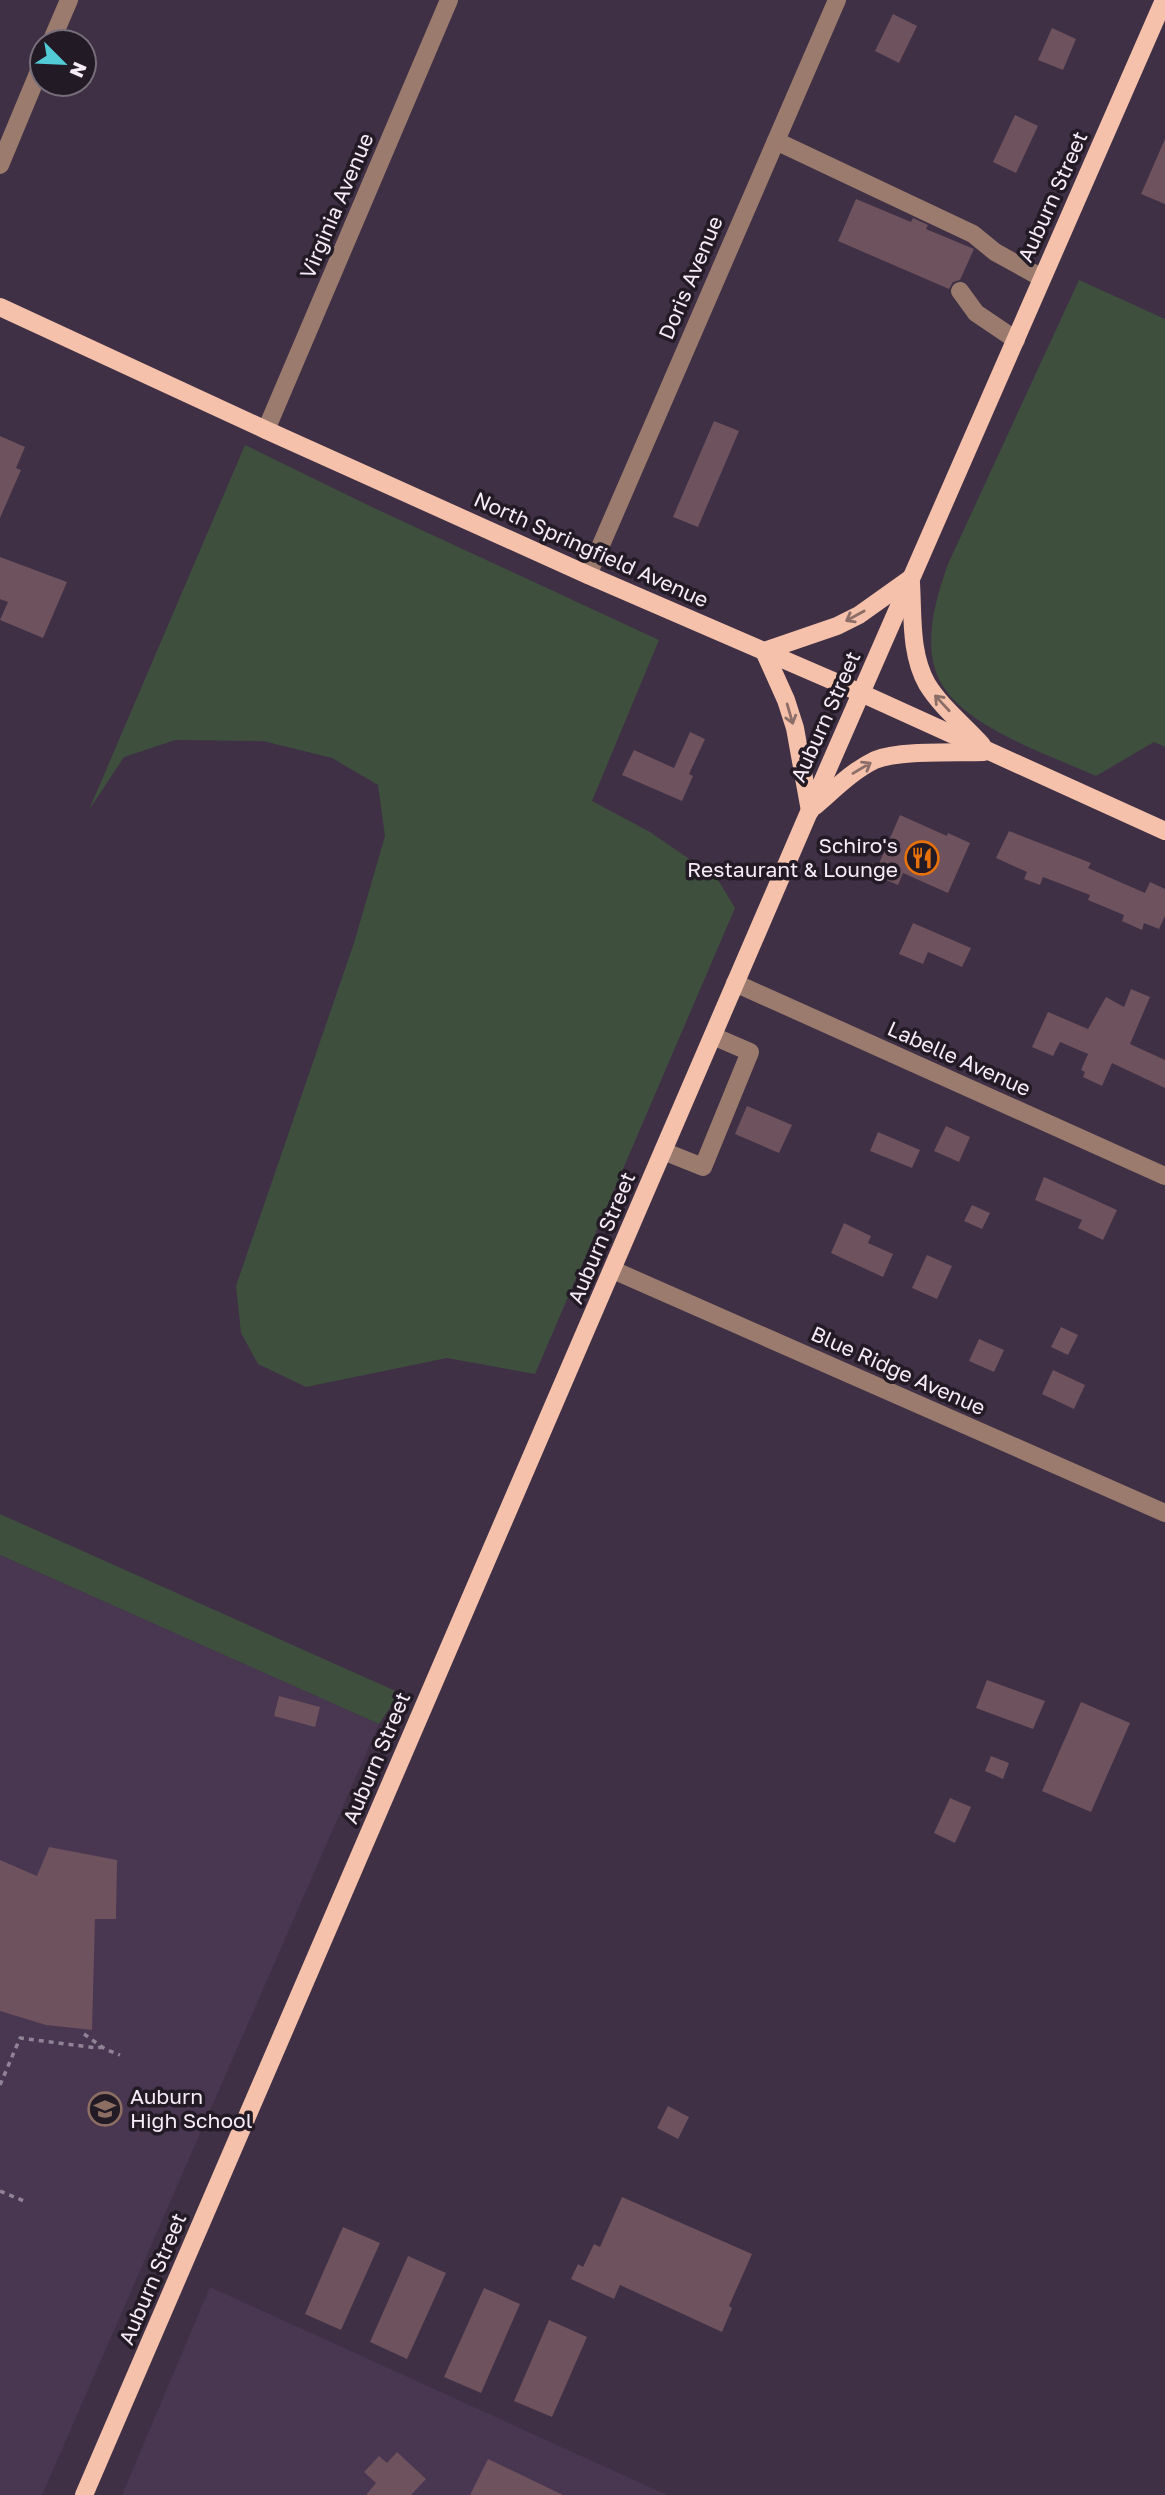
<svg xmlns="http://www.w3.org/2000/svg" width="1165" height="2495" font-family="'Golos Text',sans-serif">
<rect width="100%" height="100%" fill="#3f3045"/>
<g fill="#493651">
<path d="M0 1555 379 1724 42 2495H0Z"/>
<path d="M210 2287 667 2495H122Z"/>
</g>
<g fill="#3e4f3e">
<path d="M1079 280 1165 319V747L1154 742 1096 776C1050 755 962 727 939 679 922 644 936 598 948 564Z"/>
<path d="M245 445 374 508 659 640 592 801 650 832 717 878 735 908 535 1374 447 1358 306 1387 258 1364 241 1333 236 1286 354 943 385 836 378 785 332 758 263 741 175 740 124 757 89 810Z"/>
<path d="M0 1514 400 1693 379 1724 0 1555Z"/>
</g>
<g fill="#6e525d">
<path d="M893 14 917 26 899 63 875 51Z"/>
<path d="M1052 28 1076 39 1063 70 1038 60Z"/>
<path d="M1015 115 1038 126 1016 173 993 162Z"/>
<path d="M1165 139V204L1141 194Z"/>
<path d="M856 199 911 222 913 218 928 225 926 229 974 249 960 280 953 282 949 289 838 241Z"/>
<path d="M714 421 739 431 698 527 673 517Z"/>
<path d="M0 436 25 447 16 468 21 470 0 518Z"/>
<path d="M0 557 67 582 43 638 0 620 8 602 0 599Z"/>
<path d="M690 732 705 739 689 774 693 776 682 801 622 775 634 750 674 768Z"/>
<path d="M900 815 947 836 948 833 970 843 948 893 903 873 898 885 874 875Z"/>
<path d="M1009 831 1091 863 1088 868 1145 893 1150 882 1165 889V916L1159 929 1144 923 1142 930 1122 921 1124 915 1088 900 1090 895 1043 877 1040 885 1024 879 1027 872 996 858Z"/>
<path d="M913 923 971 948 962 967 928 952 923 964 899 954Z"/>
<path d="M1131 989 1150 997 1130 1044 1165 1060V1088L1112 1063 1102 1086 1083 1077 1085 1072 1081 1070 1088 1054 1060 1042 1053 1056 1032 1047 1048 1012 1088 1029 1106 997 1124 1007Z"/>
<path d="M747 1106 792 1125 779 1153 735 1134Z"/>
<path d="M946 1126 970 1137 959 1162 934 1151Z"/>
<path d="M878 1132 920 1150 912 1168 870 1151Z"/>
<path d="M1044 1177 1117 1210 1103 1240 1078 1228 1082 1220 1035 1200Z"/>
<path d="M972 1205 990 1213 982 1229 964 1221Z"/>
<path d="M844 1223 871 1236 868 1243 893 1254 883 1277 831 1253Z"/>
<path d="M927 1255 952 1266 937 1299 912 1288Z"/>
<path d="M1061 1327 1078 1335 1068 1355 1051 1347Z"/>
<path d="M979 1339 1004 1350 994 1372 969 1361Z"/>
<path d="M1053 1370 1085 1385 1074 1409 1042 1394Z"/>
<path d="M987 1680 1045 1701 1033 1729 976 1708Z"/>
<path d="M279 1696 320 1707 315 1727 274 1716Z"/>
<path d="M1081 1702 1130 1723 1091 1812 1042 1791Z"/>
<path d="M991 1756 1009 1763 1003 1779 985 1771Z"/>
<path d="M950 1798 971 1807 955 1843 934 1833Z"/>
<path d="M49 1847 117 1860 116 1919H95L92 2030 46 2025 0 2011V1860L37 1876Z"/>
<path d="M668 2106 689 2117 678 2139 657 2128Z"/>
<path d="M622 2197 752 2254 729 2306 732 2308 722 2332 620 2285 614 2299 571 2279 578 2264 583 2267 594 2244 600 2247Z"/>
<path d="M343 2227 380 2243 341 2330 305 2314Z"/>
<path d="M408 2256 446 2273 407 2359 370 2342Z"/>
<path d="M484 2288 520 2304 481 2393 444 2377Z"/>
<path d="M549 2320 587 2337 552 2417 514 2401Z"/>
<path d="M397 2452 426 2479 411 2495H366L376 2483 364 2472 379 2456 387 2463Z"/>
<path d="M488 2459 563 2495H470Z"/>
</g>
<g fill="none" stroke-linecap="round" stroke-linejoin="round">
<g stroke="#908395" stroke-width="3.5" stroke-dasharray="5 5" stroke-linecap="butt">
<path d="M84 2034 105 2049 120 2055"/>
<path d="M0 2085 20 2038 97 2048 102 2047"/>
<path d="M0 2191 24 2201"/>
</g>
<g stroke="#9b7b6d" stroke-width="18">
<path d="M51 42 69 0"/>
<path d="M776 141 973 234 995 252 1042 278"/>
<path d="M0 165 42 64"/>
<path d="M960 291 976 313 1016 340"/>
<path d="M266 430 449 0"/>
<path d="M588 575 837 0"/>
<path d="M735 983 1165 1176"/>
<path d="M663 1151 703 1167 750 1052 713 1036"/>
<path d="M613 1270 1165 1513"/>
</g>
<g stroke="#f6c1aa" stroke-width="18">
<path d="M0 307 266 430 588 575 861 693 1165 831"/>
<path d="M911 583C913 616 910 654 927 684 941 707 964 725 982 745"/>
<path d="M815 806C834 790 852 771 875 760 900 750 956 753 984 752"/>
<path d="M810 811 795 728 786 700 764 651 837 626 859 615 911 578"/>
<path d="M84 2495 806 819 1164 0"/>
</g>
</g>
<defs><path id="oneway-shaft" d="M-6 0H5M1.5-3L5.5 0L1.5 3" fill="none" stroke-width="1.6" stroke-linecap="round" stroke-linejoin="round" transform="scale(1.75)"/></defs>
<g stroke="#8c6e68">
<use href="#oneway-shaft" transform="translate(855 616) rotate(151)"/>
<use href="#oneway-shaft" transform="translate(942 703) rotate(-133)"/>
<use href="#oneway-shaft" transform="translate(790 714) rotate(74)"/>
<use href="#oneway-shaft" transform="translate(862 768) rotate(-31)"/>
</g>
<defs>
<symbol id="restaurant-ring" viewBox="-11 -11 22 22"><circle r="9.5" fill="#221b25" stroke="#e8710a" stroke-width="1.5"/><path d="M-5-6h1v4h1v-4h1v4h1v-4h1v5L-1.5 .5V6h-2V.5L-5-1ZM5-6V6H3V1.5H1.5Q1.5-4 5-6Z" fill="#e8710a"/></symbol>
<symbol id="school-ring" viewBox="-11 -11 22 22"><circle r="9.5" fill="#221b25" stroke="#8d6e63" stroke-width="1.5"/><path d="M0-5L7-2L0 1L-7-2ZM-4 1L0 2.5L4 1V4Q0 6-4 4Z" fill="#8d6e63"/></symbol>
</defs>
<g fill-rule="evenodd">
<use href="#restaurant-ring" x="903" y="839" width="38" height="38"/>
<use href="#school-ring" x="86" y="2090" width="38" height="38"/>
</g>
<g text-anchor="middle" stroke-width="7" stroke-linejoin="round" paint-order="stroke">
<g font-size="21" fill="#f5ebf9" stroke="#221b25">
<text transform="translate(1053 197) rotate(-66)" y="7">Auburn Street</text>
<text transform="translate(337 206) rotate(-67)" y="7">Virginia Avenue</text>
<text transform="translate(691 278) rotate(-67)" y="7">Doris Avenue</text>
<text transform="translate(591 550) rotate(24)" y="7">North Springfield Avenue</text>
<text transform="translate(826 717) rotate(-66)" y="7">Auburn Street</text>
<text transform="translate(959 1059) rotate(24)" y="7">Labelle Avenue</text>
<text transform="translate(602 1238) rotate(-67)" y="7">Auburn Street</text>
<text transform="translate(898 1371) rotate(24)" y="7">Blue Ridge Avenue</text>
<text transform="translate(377 1758) rotate(-67)" y="7">Auburn Street</text>
<text transform="translate(153 2279) rotate(-67)" y="7">Auburn Street</text>
</g>
<g font-size="21" fill="#f5ebf9" stroke="#221b25" text-anchor="end">
<text x="898" y="853">Schiro's<tspan x="898" dy="24">Restaurant &amp; Lounge</tspan></text>
<text x="130" y="2104" text-anchor="start">Auburn<tspan x="130" dy="24">High School</tspan></text>
</g>
</g>
<g transform="translate(63 63) rotate(114)"><circle r="33" fill="#221b25" stroke="#766e7a" stroke-width="2"/>
<path d="M0-5L12 26L0 18L-12 26Z" fill="#52cbd7"/>
<text y="-10" font-size="19" font-weight="bold" text-anchor="middle" fill="#f5ebf9">N</text>
</g>
</svg>
